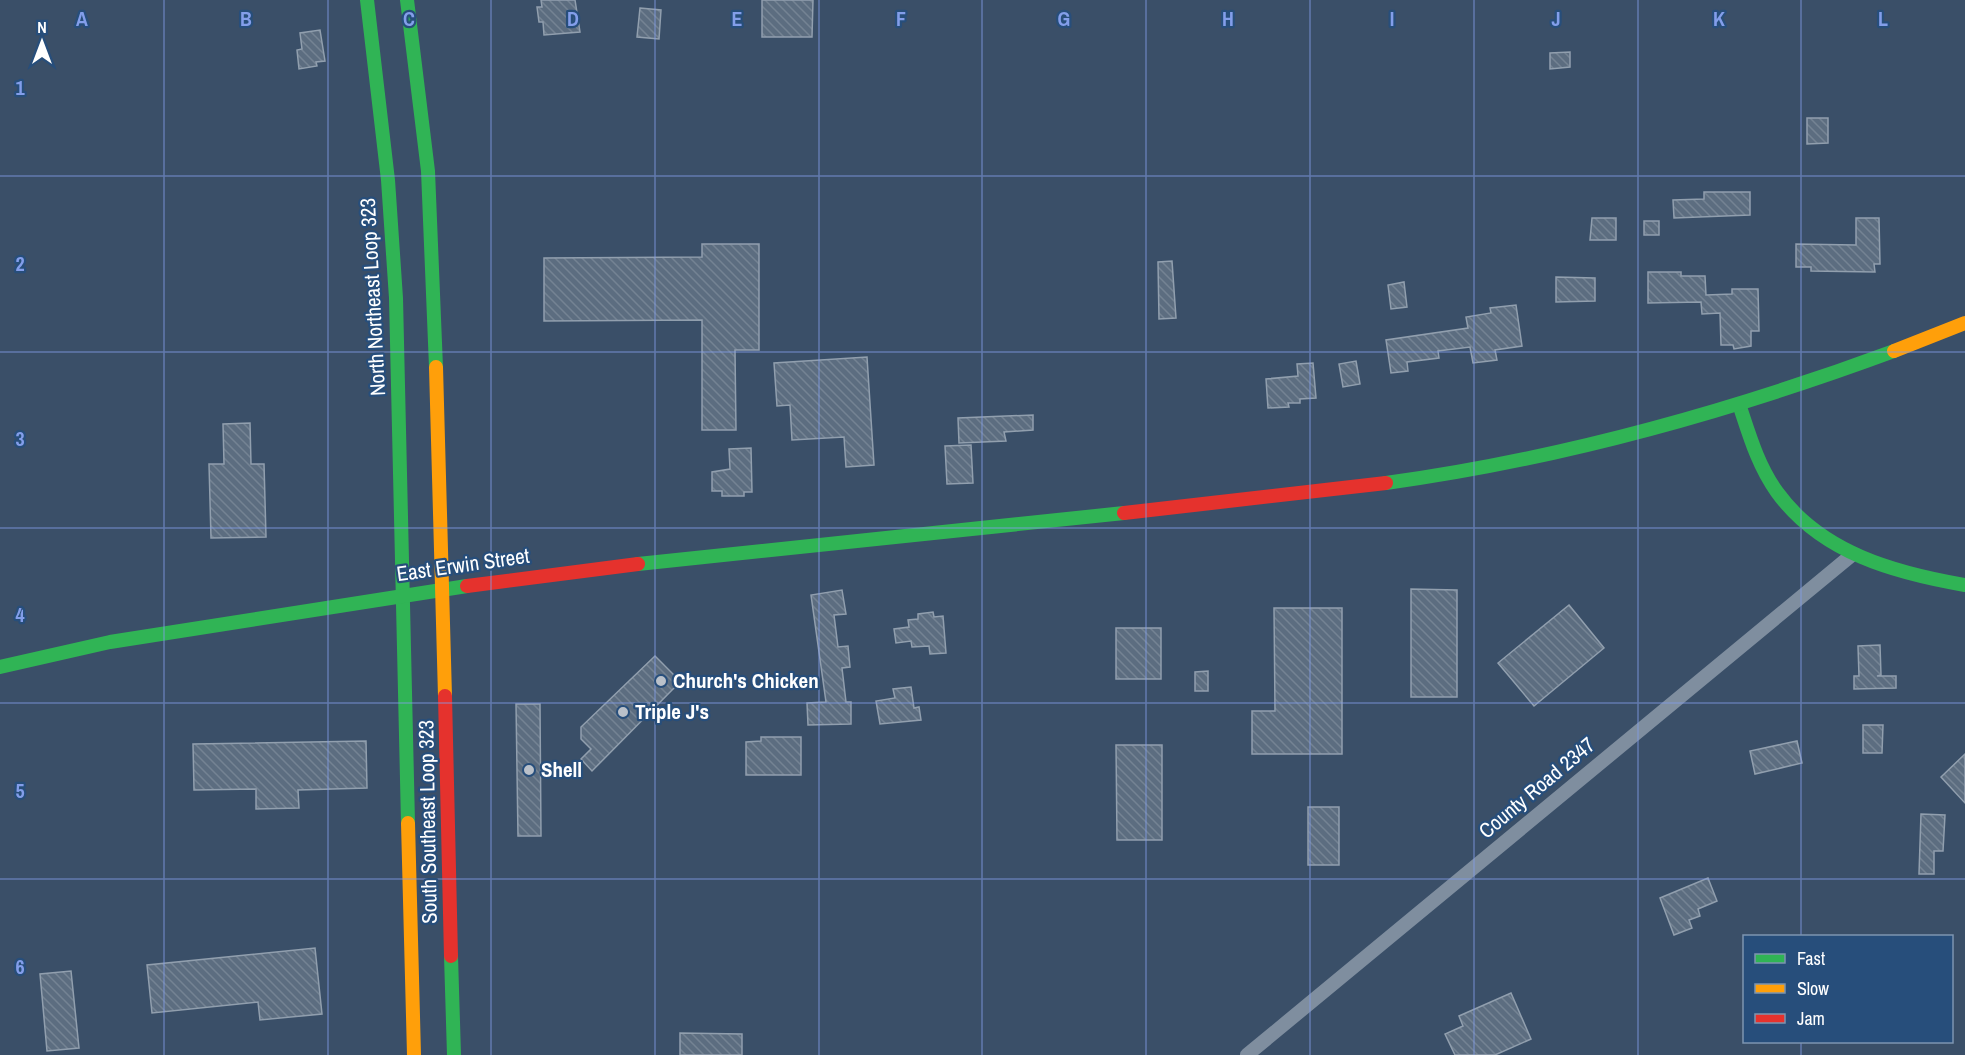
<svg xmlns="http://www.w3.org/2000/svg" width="1965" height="1055" font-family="'Archivo Narrow',sans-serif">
<defs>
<pattern id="building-back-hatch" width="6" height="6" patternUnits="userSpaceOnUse" patternTransform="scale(1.5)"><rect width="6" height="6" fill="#5c6d80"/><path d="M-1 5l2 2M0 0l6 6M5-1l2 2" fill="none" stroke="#748393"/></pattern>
</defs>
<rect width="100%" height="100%" fill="#3a4f68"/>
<g fill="url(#building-back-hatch)" stroke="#919fae" stroke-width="1.5">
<path d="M541 0H575L580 32 544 35 543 22H539L537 7H542Z"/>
<path d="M762 0H813L812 37H762Z"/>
<path d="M640 8 661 10 659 39 637 37Z"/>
<path d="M320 30 325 61 316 62 317 66 299 69 297 50 302 49 300 33Z"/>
<path d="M1570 52V67L1550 69V53Z"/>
<path d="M1807 118H1828V143L1807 144Z"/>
<path d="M1704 192H1750V215L1674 218 1673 200 1704 199Z"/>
<path d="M1592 218H1616V240H1590Z"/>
<path d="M1856 218H1879L1880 264H1874L1875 272 1811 271V267H1796V244L1856 245Z"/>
<rect x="1644" y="221" width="15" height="14"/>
<path d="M702 244H759V350H735L736 430H702V320L544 321V258L702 257Z"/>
<path d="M1172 261 1176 318 1159 319 1158 262Z"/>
<path d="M1648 272H1681V276H1705L1706 295 1732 294V289H1758L1759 331H1751V346L1734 349 1733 345H1721L1720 313 1702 314 1701 302 1648 303Z"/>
<path d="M1556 277 1595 278V301L1556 302Z"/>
<path d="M1404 282 1407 307 1391 309 1388 285Z"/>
<path d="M1516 305 1522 346 1495 350 1497 360 1473 363 1470 347 1438 351 1439 358 1407 362 1408 371 1391 373 1386 340 1468 328 1466 317 1491 313 1490 308Z"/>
<path d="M867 357 874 465 846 467 844 437 792 440 790 405 777 406 774 363Z"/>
<path d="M1356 361 1360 384 1343 387 1339 364Z"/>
<path d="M1313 363 1316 398 1300 399V403H1288L1289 407 1268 408 1266 379 1298 376 1297 364Z"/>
<path d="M1033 415V430L1004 432 1006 441 959 443 958 418Z"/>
<path d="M250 423 251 464H264L266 537 211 538 209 464H224L223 424Z"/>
<path d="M971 445 973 483 947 484 945 446Z"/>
<path d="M751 448 752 492H744V496H722V491H712V472L730 469 729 449Z"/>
<path d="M1411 589 1457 590V697H1411Z"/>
<path d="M842 590 846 614 834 615 838 647 848 646 850 667 842 668 846 702H851V724L808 725 807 703 826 702 811 595Z"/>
<path d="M1569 605 1604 648 1534 706 1498 663Z"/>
<path d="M1274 608H1342V754H1252V711H1275Z"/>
<path d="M933 612 934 617 943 616 946 653 930 654 929 646 912 647 911 641 896 643 894 629 909 627 908 620 918 619V614Z"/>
<rect x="1116" y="628" width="45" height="51"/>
<path d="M1880 645 1881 675 1877 676H1896V688L1854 689V676H1859L1858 646Z"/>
<path d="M655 656 675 676 676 686 592 771 581 759 591 749 581 739V727Z"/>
<path d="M1208 671V691H1195V672Z"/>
<path d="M911 687 914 708 919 707 921 720 880 724 876 701 895 698 893 689Z"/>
<path d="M516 704H540L541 836H518Z"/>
<path d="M1863 725H1883L1882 753H1863Z"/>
<path d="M761 737H801V775H746V742L761 741Z"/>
<path d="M366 741 367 788 298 790 299 808 256 809V789L194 790 193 744Z"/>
<path d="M1797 741 1802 763 1755 774 1750 751Z"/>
<path d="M1116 745H1162V840H1117Z"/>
<path d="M1965 754V803L1941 777Z"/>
<rect x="1308" y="807" width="31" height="58"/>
<path d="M1921 814 1945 815 1943 851H1934V874H1919Z"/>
<path d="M1708 878 1717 901 1698 909 1700 916 1689 920 1692 928 1674 935 1660 898Z"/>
<path d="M315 948 322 1014 260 1020 258 1002 152 1013 147 965Z"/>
<path d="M71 971 79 1048 47 1051 40 974Z"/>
<path d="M1511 993 1531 1039 1495 1055H1455L1445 1034 1463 1026 1459 1016Z"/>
<path d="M680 1033 742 1034V1055H680Z"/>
</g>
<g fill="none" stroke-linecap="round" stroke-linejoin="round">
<path stroke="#7f8e9f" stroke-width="14" d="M1247 1055 1853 554"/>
<g stroke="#30b455" stroke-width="14">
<path d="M367 0 388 180 396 298 408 823"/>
<path d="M407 0 428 171 436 367"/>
<path d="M1739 404C1749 434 1758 466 1777 492 1821 553 1895 573 1965 585"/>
<path d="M1386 483C1561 459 1729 412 1894 351"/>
<path d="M638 564 1124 513"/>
<path d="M0 667 110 642 467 586"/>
<path d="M451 956 454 1055"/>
</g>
<g stroke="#ff9f0a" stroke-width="14">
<path d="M1894 351 1965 323"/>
<path d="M436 367 445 696"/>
<path d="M408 823 414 1055"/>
</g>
<g stroke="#e5322d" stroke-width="14">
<path d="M1124 513 1386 483"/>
<path d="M467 586 638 564"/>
<path d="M445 696 451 956"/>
</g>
</g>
<path fill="none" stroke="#839eea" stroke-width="1.5" stroke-opacity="0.55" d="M164 0V1055M328 0V1055M491 0V1055M655 0V1055M819 0V1055M982 0V1055M1146 0V1055M1310 0V1055M1474 0V1055M1638 0V1055M1801 0V936M0 176H1965M0 352H1965M0 528H1965M0 703H1965M0 879H1965M1801 1042V1055"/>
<g fill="#bac1ca" stroke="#274e7b" stroke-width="2">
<circle cx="661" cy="681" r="6"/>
<circle cx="623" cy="712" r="6"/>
<circle cx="529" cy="770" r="6"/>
</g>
<g text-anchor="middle" stroke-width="4.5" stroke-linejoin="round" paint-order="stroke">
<g font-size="21" fill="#fff" stroke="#274e7b">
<text transform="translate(373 297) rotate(-93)" y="7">North Northeast Loop 323</text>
<text transform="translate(463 565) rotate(-8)" y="7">East Erwin Street</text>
<text transform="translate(1537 788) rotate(-40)" y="7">County Road 2347</text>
<text transform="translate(428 822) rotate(-91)" y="7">South Southeast Loop 323</text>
</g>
<g font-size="21" font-weight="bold" fill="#fff" stroke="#274e7b" text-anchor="start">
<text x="673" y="688">Church's Chicken</text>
<text x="635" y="719">Triple J's</text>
<text x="541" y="777">Shell</text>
</g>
</g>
<g font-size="20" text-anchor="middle" font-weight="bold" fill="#839eea" stroke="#274e7b" stroke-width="4.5" stroke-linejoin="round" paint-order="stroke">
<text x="82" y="26">A</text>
<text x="246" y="26">B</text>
<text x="409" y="26">C</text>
<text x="573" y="26">D</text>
<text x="737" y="26">E</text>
<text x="901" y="26">F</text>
<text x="1064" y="26">G</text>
<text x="1228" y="26">H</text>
<text x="1392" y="26">I</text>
<text x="1556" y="26">J</text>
<text x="1719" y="26">K</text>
<text x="1883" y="26">L</text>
<text x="20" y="95">1</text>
<text x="20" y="271">2</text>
<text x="20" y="446">3</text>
<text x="20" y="622">4</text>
<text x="20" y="798">5</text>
<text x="20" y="974">6</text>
</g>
<rect x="1743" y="935" width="210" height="108" fill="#274e7b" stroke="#7d95b0" stroke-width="1.5"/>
<rect x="1755" y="954" width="30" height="9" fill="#30b455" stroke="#7d95b0" stroke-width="1.5"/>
<text x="1797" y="965" font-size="18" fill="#ffffff">Fast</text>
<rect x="1755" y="984" width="30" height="9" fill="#ff9f0a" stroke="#7d95b0" stroke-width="1.5"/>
<text x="1797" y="995" font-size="18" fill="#ffffff">Slow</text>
<rect x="1755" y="1014" width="30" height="9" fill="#e5322d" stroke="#7d95b0" stroke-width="1.5"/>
<text x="1797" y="1025" font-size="18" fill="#ffffff">Jam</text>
<g transform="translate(42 42)" stroke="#274e7b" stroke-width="4.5" paint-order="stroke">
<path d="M0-4.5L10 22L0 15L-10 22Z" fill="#ffffff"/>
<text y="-9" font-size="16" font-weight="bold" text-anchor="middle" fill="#ffffff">N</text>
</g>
</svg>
